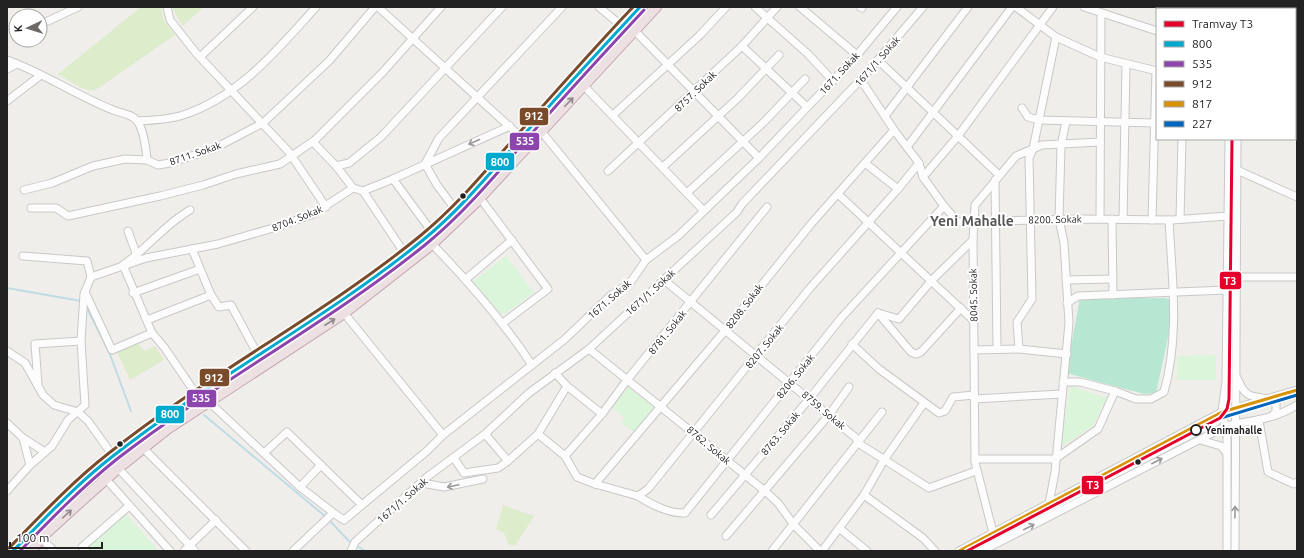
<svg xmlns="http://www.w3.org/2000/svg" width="1304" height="558" font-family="Ubuntu,sans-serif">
<rect width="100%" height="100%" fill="#f0eeeb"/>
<g fill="#ddeccb">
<path d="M141 7H161L163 20 175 35 94 91 81 88 58 74Z"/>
<path d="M172 7H204L182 26Z"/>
<path d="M138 343 144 351 155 346 164 360 130 380 117 352Z"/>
<path d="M503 505 534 516 515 546 508 544 504 533 496 529Z"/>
</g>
<g fill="#daf5da">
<path d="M506 256 534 293 502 315 473 281Z"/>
<path d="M1216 355V380H1177V356Z"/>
<path d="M1070 386 1107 398 1093 426 1061 447Z"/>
<path d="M628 387 655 407 634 432 622 423 625 418 612 407Z"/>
<path d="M125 513 156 548 154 551H88L85 548Z"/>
</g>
<path fill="#b7e6d2" d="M1080 298H1165L1169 299 1171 324 1156 393 1144 394 1066 373Z"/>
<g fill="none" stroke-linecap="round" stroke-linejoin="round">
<g stroke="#bfdbe3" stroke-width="2">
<path d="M7 288 81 301"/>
<path d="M86 306 109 352 131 411"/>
<path d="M204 415 326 517"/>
<path d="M329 520 349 541 365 551"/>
</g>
<defs>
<g id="minor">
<path d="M167 7 170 20 196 53 289 152 326 207"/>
<path d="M378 7 522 138"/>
<path d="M599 7 622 26"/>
<path d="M755 7 808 54 833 81"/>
<path d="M800 7 857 55"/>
<path d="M860 7 862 8"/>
<path d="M1016 7 1056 37 1100 57 1157 71"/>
<path d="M1084 7 1157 31"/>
<path d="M1201 7 1205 9"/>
<path d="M1231 7V9"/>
<path d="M1240 9V7"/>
<path d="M48 21 78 7"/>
<path d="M634 30 759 158"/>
<path d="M742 46 807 107"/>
<path d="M200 57 253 7"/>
<path d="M7 60C44 73 77 96 113 110 120 113 133 114 138 122 144 132 146 148 147 160L158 165 170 163 215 148 263 123 329 61 375 7"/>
<path d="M878 60 999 175"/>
<path d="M7 69 17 64"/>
<path d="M861 80 894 130 919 163 923 177 944 206 958 222 1080 219 1172 220 1228 216"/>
<path d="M584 86 704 211"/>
<path d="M7 101 41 75"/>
<path d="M1295 107 1297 108"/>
<path d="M1022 108 1028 117 1039 120 1155 123"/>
<path d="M613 115 700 35 726 7"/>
<path d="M885 116 968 7"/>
<path d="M137 121C152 120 169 120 183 115 239 97 278 49 316 7"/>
<path d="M541 131 646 260"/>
<path d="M313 142 336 166 353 188"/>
<path d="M907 147 1012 7"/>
<path d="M865 163 898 189"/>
<path d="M336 166 349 163 381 137 502 7"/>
<path d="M663 167 738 98 779 55"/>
<path d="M1237 170 1297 197"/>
<path d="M608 171 742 46 777 7"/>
<path d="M923 177 958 136 1053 7"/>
<path d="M393 179 432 232"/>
<path d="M995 180 997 349"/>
<path d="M24 190 52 183 93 166 125 159 147 160"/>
<path d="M363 191 405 254"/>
<path d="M688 192 764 122 805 79"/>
<path d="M838 194 974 321"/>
<path d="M480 198 548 289 503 323"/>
<path d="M31 208H56L68 216 160 196 203 185 236 174 280 164 315 140 382 73 441 7"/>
<path d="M455 209 437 185 425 164 439 138 562 7"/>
<path d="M190 210C164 225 147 249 123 265L152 333 164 347 198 397"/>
<path d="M1100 219 1101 13"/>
<path d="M1112 219 1113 295"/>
<path d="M1123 219 1126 65"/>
<path d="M1180 219 1182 139"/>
<path d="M1152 220 1156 71"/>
<path d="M128 231 137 256"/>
<path d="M432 244C469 282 503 321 532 365"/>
<path d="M192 249 211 295 219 307 231 305 259 357"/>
<path d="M23 256 87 261 91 277"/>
<path d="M1236 277H1297"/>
<path d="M466 279 512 240"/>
<path d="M664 280 856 438 858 443 929 488 976 471"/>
<path d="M1066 280 1112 279"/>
<path d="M85 292 112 350 152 333"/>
<path d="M133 293 200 269"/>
<path d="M1067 303 1078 296 1227 290"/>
<path d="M344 313 443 435"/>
<path d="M878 313 899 319 932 280 973 240"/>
<path d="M878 313 911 352 916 354 921 352 961 308"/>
<path d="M147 320 211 295"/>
<path d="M852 344 879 369 939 413 945 411 953 397 974 395"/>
<path d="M589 349 765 491 778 503 794 525 820 551"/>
<path d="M1019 349 1017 322 1032 299 1029 158 1033 149 1056 37"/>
<path d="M974 350 1019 349 1067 354"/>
<path d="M7 351 25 363 43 395 54 405 78 412 88 421 113 456"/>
<path d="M555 373 567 386 602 414"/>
<path d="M1237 378C1249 406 1256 391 1276 403V412L1272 416"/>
<path d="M1063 382H1080L1115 391 1136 399H1151L1164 392C1180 335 1172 278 1169 220"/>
<path d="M38 384 35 344 81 341"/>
<path d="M974 399 1062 394"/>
<path d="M208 401 300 487 335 514"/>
<path d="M1259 421 1268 472 1294 484 1297 482"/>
<path d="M7 423 23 438 30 465 7 491"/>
<path d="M485 434 508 461 538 434 567 386"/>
<path d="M538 434 565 456 577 477 595 484 638 496 648 489 810 288 898 189 919 163"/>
<path d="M23 438 45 452"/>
<path d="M1200 440 1221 446 1226 452"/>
<path d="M143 448 246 551"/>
<path d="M264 453 287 432 361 504"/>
<path d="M565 456 602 414 627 380 767 207"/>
<path d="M454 458 464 473 498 468 508 461"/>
<path d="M975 459H1055L1098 429 1115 391"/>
<path d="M30 465 52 446 68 420 85 405 81 341 84 294 91 277 146 258 218 244 280 226 313 214 353 188 363 191 393 179 510 126"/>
<path d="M118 468 195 551"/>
<path d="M106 479 170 551"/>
<path d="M422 483 444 487 483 479"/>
<path d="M595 484 723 333 811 224 894 130"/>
<path d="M300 487 321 465"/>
<path d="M864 495 923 538 935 551"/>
<path d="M638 496C650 504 670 514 685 513L842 317 944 206"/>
<path d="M1049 504 1055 472 1069 323 1064 243 1059 219 1061 146 1066 121"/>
<path d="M711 515 810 398 878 313"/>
<path d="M839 528 867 551"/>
<path d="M993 533 975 462 973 240 975 205 1016 156 1042 145 1100 142"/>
<path d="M726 536 829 415 849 387"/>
<path d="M41 538 54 551"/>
<path d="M86 551 82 547 129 506"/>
<path d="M184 551 216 520"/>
<path d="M293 551 332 514H335L344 520 427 451 443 435 565 339 610 296 630 283 646 260 678 236 759 158 857 55 897 7"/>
<path d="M351 551 355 542 427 477 485 434 529 393 589 349 737 212 742 204 864 76 923 7"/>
<path d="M772 551 882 412"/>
<path d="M822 551 864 495 884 460 924 403"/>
<path d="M959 551 1222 412 1297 390"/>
<path d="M982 551 1226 426C1253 420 1273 420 1297 405"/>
<path d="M1227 551V436L1222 412 1226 381 1229 139"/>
<path d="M1235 551 1237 139"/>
</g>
<g id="highway">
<path d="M13 551C45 518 77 485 113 456 212 378 326 321 423 240 460 210 491 173 522 137 561 93 600 49 640 7"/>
<path d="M30 551 47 532 70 511 118 468 167 429 344 313 432 244 475 203 656 7"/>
</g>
</defs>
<use href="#minor" stroke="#c9c8c7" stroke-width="9"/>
<use href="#highway" stroke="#c5a2ac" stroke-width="12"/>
<use href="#minor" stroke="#fdfcfc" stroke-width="7"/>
<use href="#highway" stroke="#ece0e2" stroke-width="10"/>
<defs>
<path id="bus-1" d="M13 551C45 518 77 484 113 456 212 378 325 320 423 240 460 210 490 173 522 137 560 93 600 50 640 7"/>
<path id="bus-2" d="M20 551C51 519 82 487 117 459 216 382 327 324 425 245 463 214 494 177 526 140 564 96 604 53 644 10"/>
<path id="bus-3" d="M9 548C41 515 73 481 109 453 208 374 322 316 420 236 457 206 487 169 518 134 556 91 594 48 633 7"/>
<path id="bus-4" d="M959 551 1222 412 1297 390"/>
<path id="bus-5" d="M970 551 1224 417 1297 395"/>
</defs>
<use href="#bus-1" stroke="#fff" stroke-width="6"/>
<use href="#bus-2" stroke="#fff" stroke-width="6"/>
<use href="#bus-3" stroke="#fff" stroke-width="6"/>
<use href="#bus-4" stroke="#fff" stroke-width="6"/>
<use href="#bus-5" stroke="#fff" stroke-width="6"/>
<use href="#bus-1" stroke="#00a9ce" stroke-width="3"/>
<use href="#bus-2" stroke="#8e44ad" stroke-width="3"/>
<use href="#bus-3" stroke="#7a4b2a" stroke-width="3"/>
<use href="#bus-4" stroke="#d79205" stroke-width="3"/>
<use href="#bus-5" stroke="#0065bd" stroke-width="3"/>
<defs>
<path id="tram-1" d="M967 551 1220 418 1227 409 1229 399 1232 139"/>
</defs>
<use href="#tram-1" stroke="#fff" stroke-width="6"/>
<use href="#tram-1" stroke="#e4002b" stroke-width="3"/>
</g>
<defs><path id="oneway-shaft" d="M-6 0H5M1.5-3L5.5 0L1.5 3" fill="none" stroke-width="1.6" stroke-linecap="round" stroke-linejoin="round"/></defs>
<g stroke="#918a8c">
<use href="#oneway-shaft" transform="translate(569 102) rotate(-46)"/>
<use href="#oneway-shaft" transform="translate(330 322) rotate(-33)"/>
<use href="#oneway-shaft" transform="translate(67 514) rotate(-42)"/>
</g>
<g stroke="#9a9a9a">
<use href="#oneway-shaft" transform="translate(474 142) rotate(156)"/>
<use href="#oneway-shaft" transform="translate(1157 461) rotate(-27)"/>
<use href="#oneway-shaft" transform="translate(453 486) rotate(168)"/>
<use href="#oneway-shaft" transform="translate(1235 512) rotate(-89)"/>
<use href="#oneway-shaft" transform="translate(1029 527) rotate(-27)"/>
</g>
<g fill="#222" stroke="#fff" stroke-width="1.5">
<circle cx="463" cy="196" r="3.5"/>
<circle cx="120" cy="444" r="3.5"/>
<circle cx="1138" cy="462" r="3.5"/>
</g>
<circle fill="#fff" stroke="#222" stroke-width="2" cx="1196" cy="430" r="5"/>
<g text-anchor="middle" stroke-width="4" stroke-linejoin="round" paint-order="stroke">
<g font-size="10" fill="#222" stroke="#fff">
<text transform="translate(877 61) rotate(-49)" y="4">1671/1. Sokak</text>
<text transform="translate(839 73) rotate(-47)" y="4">1671. Sokak</text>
<text transform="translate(695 91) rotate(-44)" y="4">8757. Sokak</text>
<text transform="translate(195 153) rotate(-19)" y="4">8711. Sokak</text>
<text transform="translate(297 218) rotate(-22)" y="4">8704. Sokak</text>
<text transform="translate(1055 219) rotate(-1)" y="4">8200. Sokak</text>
<text transform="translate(650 292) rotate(-42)" y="4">1671/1. Sokak</text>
<text transform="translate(973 295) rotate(-91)" y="4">8045. Sokak</text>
<text transform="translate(609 299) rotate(-41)" y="4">1671. Sokak</text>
<text transform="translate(744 306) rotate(-52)" y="4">8208. Sokak</text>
<text transform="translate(667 332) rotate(-51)" y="4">8781. Sokak</text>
<text transform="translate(764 346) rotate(-51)" y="4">8207. Sokak</text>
<text transform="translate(795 376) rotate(-51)" y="4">8206. Sokak</text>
<text transform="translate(824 410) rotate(40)" y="4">8759. Sokak</text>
<text transform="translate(780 433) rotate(-50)" y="4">8763. Sokak</text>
<text transform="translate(709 445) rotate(40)" y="4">8762. Sokak</text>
<text transform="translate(402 500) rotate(-41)" y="4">1671/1. Sokak</text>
</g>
<g font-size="10" font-weight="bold" fill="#222" stroke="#fff" text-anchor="start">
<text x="1205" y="434">Yenimahalle</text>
</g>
<g font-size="14" font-weight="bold" fill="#555" stroke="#fff">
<text x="972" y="226">Yeni Mahalle</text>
</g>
</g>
<g stroke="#fff" stroke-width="1.5">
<rect x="519" y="107" width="30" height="19" rx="4" fill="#7a4b2a"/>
<rect x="509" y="132" width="31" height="19" rx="4" fill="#8e44ad"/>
<rect x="485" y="152" width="30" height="19" rx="4" fill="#00a9ce"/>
<rect x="1219" y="271" width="23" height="19" rx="4" fill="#e4002b"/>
<rect x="199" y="368" width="31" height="19" rx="4" fill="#7a4b2a"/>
<rect x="186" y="389" width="31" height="19" rx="4" fill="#8e44ad"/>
<rect x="155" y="405" width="30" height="19" rx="4" fill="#00a9ce"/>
<rect x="1081" y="475" width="23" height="20" rx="4" fill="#e4002b"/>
</g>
<g font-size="11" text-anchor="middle" font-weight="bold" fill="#fff">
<text x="534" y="120">912</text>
<text x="525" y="145">535</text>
<text x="500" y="166">800</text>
<text x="1230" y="285">T3</text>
<text x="214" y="382">912</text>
<text x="201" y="402">535</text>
<text x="170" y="418">800</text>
<text x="1093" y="489">T3</text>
</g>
<rect width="1304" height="558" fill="none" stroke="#222222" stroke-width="16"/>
<rect x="1156" y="8" width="140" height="132" fill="#ffffff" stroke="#a7a7a7"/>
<rect x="1164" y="21" width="20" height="6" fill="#e4002b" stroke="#a7a7a7"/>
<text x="1192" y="28" font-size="12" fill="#222222">Tramvay T3</text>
<rect x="1164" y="41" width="20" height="6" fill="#00a9ce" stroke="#a7a7a7"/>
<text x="1192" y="48" font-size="12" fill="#222222">800</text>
<rect x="1164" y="61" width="20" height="6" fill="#8e44ad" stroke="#a7a7a7"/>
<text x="1192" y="68" font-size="12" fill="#222222">535</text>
<rect x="1164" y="81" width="20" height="6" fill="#7a4b2a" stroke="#a7a7a7"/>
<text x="1192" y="88" font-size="12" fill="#222222">912</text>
<rect x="1164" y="101" width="20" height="6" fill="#d79205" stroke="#a7a7a7"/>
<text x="1192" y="108" font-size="12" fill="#222222">817</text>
<rect x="1164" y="121" width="20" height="6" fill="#0065bd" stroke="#a7a7a7"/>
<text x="1192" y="128" font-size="12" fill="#222222">227</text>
<g transform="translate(28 28) rotate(266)"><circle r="19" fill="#ffffff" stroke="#a7a7a7"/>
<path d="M0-3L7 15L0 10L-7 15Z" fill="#6a6968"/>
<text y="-6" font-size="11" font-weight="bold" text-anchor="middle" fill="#222222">K</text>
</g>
<path d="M10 542v6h92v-6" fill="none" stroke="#222222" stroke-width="2"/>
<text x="16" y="542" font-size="12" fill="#222222" stroke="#ffffff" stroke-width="3" paint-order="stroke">100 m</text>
</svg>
